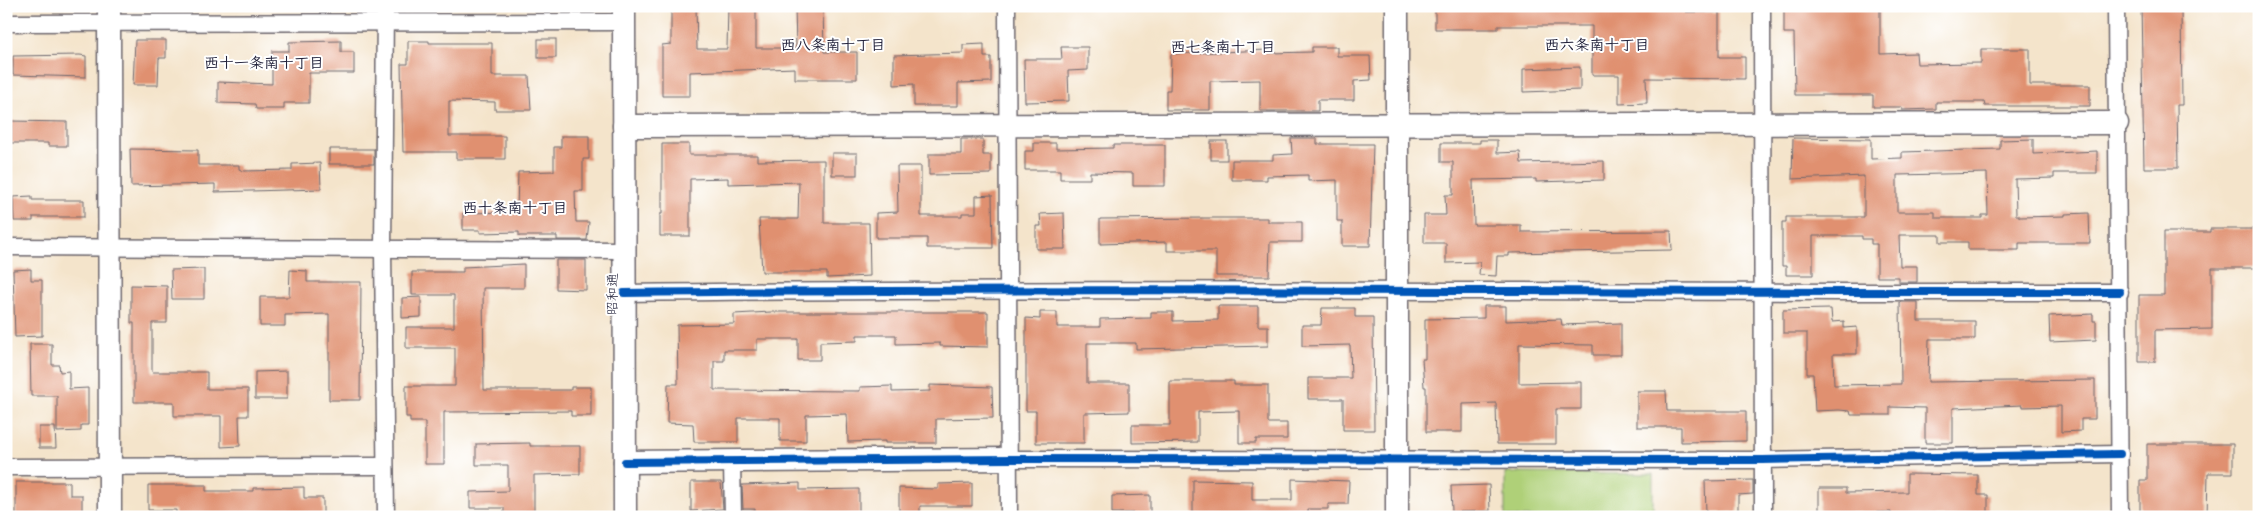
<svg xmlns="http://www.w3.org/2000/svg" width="2265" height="523" font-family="Mali,'Klee One',sans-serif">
<rect width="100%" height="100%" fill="#fff"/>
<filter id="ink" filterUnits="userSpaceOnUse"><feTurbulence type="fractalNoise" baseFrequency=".02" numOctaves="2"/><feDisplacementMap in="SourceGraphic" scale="10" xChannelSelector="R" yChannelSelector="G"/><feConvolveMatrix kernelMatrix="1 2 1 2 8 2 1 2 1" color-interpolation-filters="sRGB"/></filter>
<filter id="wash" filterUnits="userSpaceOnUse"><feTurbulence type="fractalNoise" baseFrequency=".0096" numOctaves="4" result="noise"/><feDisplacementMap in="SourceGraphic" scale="20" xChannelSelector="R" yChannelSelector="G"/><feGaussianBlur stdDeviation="1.12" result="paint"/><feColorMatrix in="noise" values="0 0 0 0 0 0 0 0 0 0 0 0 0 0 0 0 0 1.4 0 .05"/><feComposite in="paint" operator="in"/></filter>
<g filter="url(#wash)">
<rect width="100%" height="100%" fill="#f4e4cb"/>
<path fill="#afd078" stroke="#68795a" d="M1505 473 1653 474V517H1505Z"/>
<g id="blocks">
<g fill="#e0906f" fill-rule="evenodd">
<path d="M671 6H696L697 49H727L728 6H756V48H796L795 6H823L824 52H857V79H795V68L690 72V96H662V45L671 44Z"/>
<path d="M1435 6H1686V12H1719V57H1745V79L1646 78 1647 103 1619 104V75H1592V26H1498V29H1435Z"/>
<path d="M1784 6H1880V54L1916 53 1917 64 1981 63V49H2030V85H2090V106H1985L1984 102H1936V109L1902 110V107H1873V95H1795L1794 33H1784Z"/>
<path d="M2141 6H2181L2182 105H2177L2178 168H2144Z"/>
<rect x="538" y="39" width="18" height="19"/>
<path d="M135 40H166V58H159L158 85H133Z"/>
<path d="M341 41V52H354V73H309V103H284V109H256L255 104 218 103V82L272 84V51H289V42Z"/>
<path d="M408 41H429V43H492V76H529L531 110H495V102L449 101V136H505V159H456V152H403L401 64H408Z"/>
<path d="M984 44V57H991V82L958 83V106H914V84L894 85V55L963 53V45Z"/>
<path d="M1061 47H1088V70L1068 71 1069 101 1025 102 1024 59H1062Z"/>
<path d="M1312 47H1337V56H1370L1371 80 1354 81V100H1318V111H1260V80L1210 81V110H1166V90H1170L1171 54 1268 50V53L1312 52Z"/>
<path d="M80 55 86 56V77L13 75V56Z"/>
<path d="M1580 67V90L1523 92V69Z"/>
<path d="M11 121 67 122V146H48V143H11Z"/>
<path d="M561 136H589V159H583V191H575L576 222H589L587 240H557V236H519V232L480 233V230H463V213L517 212 518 172 554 171V147H561Z"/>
<path d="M1291 138H1317V144H1373L1370 246H1342V221H1337V180L1308 181V175L1267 176V180H1232V160H1273V155L1292 154Z"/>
<path d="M1793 138 1871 139V159L1902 158V152L2000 149V140L2033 139V154L2097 151V173H2054V178L2015 179 2016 215H2019V217L2065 216V214L2089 213 2090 243H2019V250H1968V242H1940V235H1899L1900 266H1917V282H1899V277H1877V244H1871V239H1862V236H1813V275H1786V266H1782V222H1786V217H1864V176L1792 179ZM1987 173 1988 215H1982V218H1935V212H1897V175Z"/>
<path d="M961 139H983V155H991V174L929 175V154H961Z"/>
<path d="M1480 140H1497V153L1520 152 1521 163 1604 161V180L1536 182V179L1473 180 1474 225H1521V232L1671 231 1672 250 1509 253V256H1497L1496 276 1479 275 1480 262 1446 263V243H1424V215H1446L1445 195H1453V162H1441V143H1480Z"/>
<rect x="1211" y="141" width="16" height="19"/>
<path d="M1034 143H1056V149L1113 148V145H1165V186H1133V173L1090 172V179H1060V170H1025V151H1034Z"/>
<path d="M662 144H689V155H757V161L824 160V223H869L870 276 827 278V272H762L759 219H798L799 182 728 184V178L690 179V236H660V214H662Z"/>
<path d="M130 149 198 150V165H239V169L243 171 292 170V164L320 163 321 189 215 192V184L131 186Z"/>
<rect x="329" y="149" width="45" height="15"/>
<rect x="832" y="153" width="25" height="22"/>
<path d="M897 166H921V216H962V213H976V196L992 195 993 248H927V238H876V213L898 212Z"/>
<path d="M32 196V200H84V217H33V221H14L13 197Z"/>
<path d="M1064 213 1065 249H1036V226H1041L1040 214Z"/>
<path d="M1204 218H1268V222H1302V242H1270L1269 276H1216V251H1167V242L1100 244V219Z"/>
<path d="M2210 229H2259V268H2212V329L2155 330V362H2139V295H2164V232H2210Z"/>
<path d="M556 260H586V290L556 289Z"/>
<path d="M524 264V288H483L484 390H571V387H591V416H571V411L444 412V464H425V422H410V417H406V386H455V348H406V327H454V295H412V272H463V267Z"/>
<path d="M31 269V280H42V336L15 337 13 270Z"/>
<path d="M204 269V299H172L171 270Z"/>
<path d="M290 270 307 271V282H361L360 400H329V314L285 315V326H260V297H289Z"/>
<path d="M131 285 167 286V323H152V372H207V389H248V416H239L240 446 221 447V416H174V402H134V323H131Z"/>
<path d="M421 297V317L402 318V298Z"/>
<path d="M1900 302H1918V321H1975V339H1929L1928 382 2095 380V419H2081V431L2061 432V406L2022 407V405L1953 408V443H1925V408L1890 407V415H1851L1850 411 1839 410 1815 411 1813 374H1807V333H1783V310L1831 309 1832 322 1844 321V328L1857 327V354H1833L1834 385 1901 384Z"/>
<path d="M1218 306H1258V326H1268V346L1136 349V343H1087V383H1129V412L1084 413V443H1036V411H1026V318L1040 319V312H1057V327H1100V319L1151 318V312H1173V321L1218 320Z"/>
<path d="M1484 306H1506V321L1561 319 1562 325 1621 323V355H1593V345L1519 344V383L1581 382V409H1556V444H1497L1496 403 1462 404V432H1426V387H1424L1422 359H1425V319L1484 318Z"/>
<path d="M1322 308H1355V317H1373L1374 430H1343V399H1308V378H1351L1350 345 1302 346V325H1321Z"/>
<path d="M771 312H988V347L940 346V343L896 344V335H857V341L820 342V360H798V339H757V350H724V361H714V390L860 391V387L892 386V392L930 391V385L992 387 993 418 936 419V443H885V441L848 442 847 414 806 415V441H780V418H738V442H694L693 424 667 423 668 384H678L677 325 734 324V314Z"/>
<path d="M2093 314V321H2096V340L2050 342 2049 316Z"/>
<path d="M30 344H52V365H59L60 372 69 371V389L88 388V425H81V431L57 432V396H31Z"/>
<path d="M287 371V399H255V372Z"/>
<path d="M1170 381H1234V385H1268V423H1287V439H1256V443H1239V411L1198 412V442L1132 443V425H1170Z"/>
<path d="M1637 391H1666L1667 411H1746V441L1681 442V427H1637Z"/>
<path d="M39 427H55L56 448H39Z"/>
<path d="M530 443V446H580V474L534 475V517H504V508H470V492L508 491V465H476V444Z"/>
<path d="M2147 444H2233V473H2208L2207 517H2140V480H2147Z"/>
<path d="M1907 474 1978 475V495H1988V517H1891V512L1846 513V517H1819V488H1846V493L1907 492Z"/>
<path d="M1292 479 1349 481 1348 504H1328V509H1308V517H1193V480L1252 481V500H1292Z"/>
<path d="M1753 480V494L1738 495V512L1706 513 1705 481Z"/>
<path d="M16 482H70V495H82V517H16Z"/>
<path d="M691 482H721L723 509 691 511Z"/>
<path d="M800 483V490L859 489V514L794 517V513L755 514V509H743L742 485Z"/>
<path d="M972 483V506H920V517H899V488L938 489V484Z"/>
<path d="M148 485H206V491H253V488L304 487V498H323V517H176V510H148Z"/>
<path d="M1489 485 1490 511 1452 512 1451 486Z"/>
<path d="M1150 495V517H1133V513H1112V496Z"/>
</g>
</g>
</g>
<g filter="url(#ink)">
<use href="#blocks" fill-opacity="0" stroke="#6c666d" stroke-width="1"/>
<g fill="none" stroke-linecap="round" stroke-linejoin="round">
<defs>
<g id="street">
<path d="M385 6 383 250 386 517"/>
<path d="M1007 6 1009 517"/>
<path d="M1762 6 1763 517"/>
<path d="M2116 6 2120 517"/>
<path d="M6 23 624 22"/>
<path d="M6 247 624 250"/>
<path d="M624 293C1123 287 1621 293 2120 292"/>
<path d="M1009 459 1763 460 2120 454"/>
<path d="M732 462 733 517"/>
<path d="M6 467 385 466"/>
</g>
<g id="secondary">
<path d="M109 6 110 517"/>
<path d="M624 6 625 517"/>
<path d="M1397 6V517"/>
<path d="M624 126 2117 123"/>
<path d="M625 462 1009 459"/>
</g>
</defs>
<use href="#street" stroke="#6c666d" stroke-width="19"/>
<use href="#secondary" stroke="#6c666d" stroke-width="25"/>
<use href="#street" stroke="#fff" stroke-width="16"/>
<use href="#secondary" stroke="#fff" stroke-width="22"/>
<defs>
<g id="cycleway">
<path d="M624 293C1123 287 1621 293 2120 292"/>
<path d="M625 462 1009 459 1763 460 2120 454"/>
</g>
</defs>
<use href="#cycleway" stroke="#fff" stroke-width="11"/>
<use href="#cycleway" stroke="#0057b8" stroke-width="8"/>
</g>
</g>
<g text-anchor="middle" stroke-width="4" stroke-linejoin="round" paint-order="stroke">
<g font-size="14" fill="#22223b" stroke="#fff">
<text transform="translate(612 294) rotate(-90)" y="5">昭和通</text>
</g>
<g font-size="15" font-weight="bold" fill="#22223b" stroke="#fff">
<text x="833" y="50">西八条南十丁目</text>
<text x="1597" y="50">西六条南十丁目</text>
<text x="1223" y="52">西七条南十丁目</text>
<text x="264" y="68">西十一条南十丁目</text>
<text x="515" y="213">西十条南十丁目</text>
</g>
</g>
<rect width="2265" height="523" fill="none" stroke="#fff" stroke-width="25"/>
</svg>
